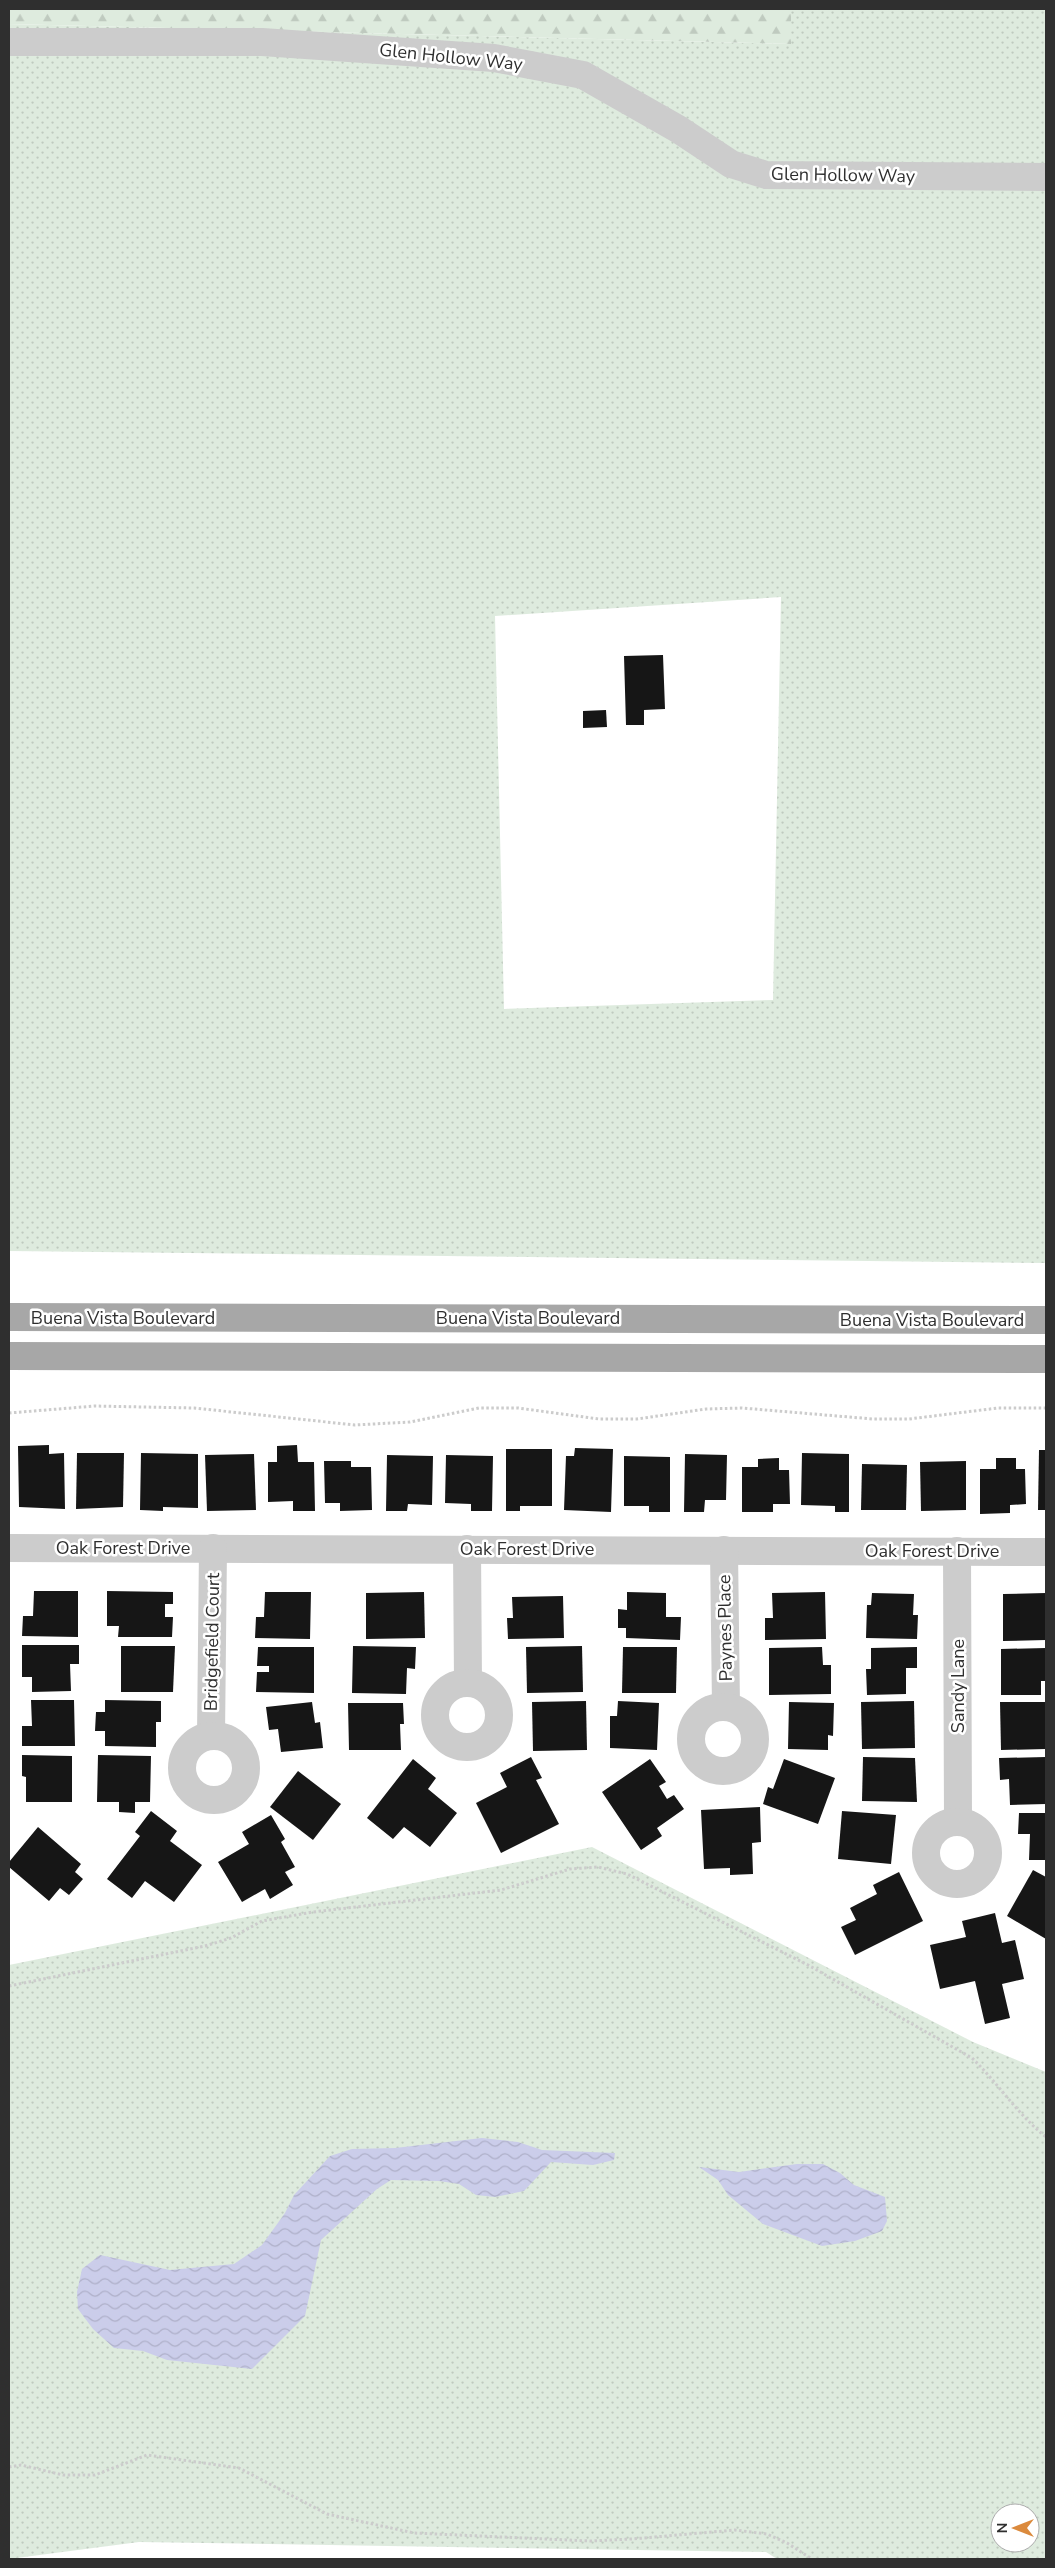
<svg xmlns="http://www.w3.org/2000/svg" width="1055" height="2568" font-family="'Nunito Sans',sans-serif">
<defs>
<pattern id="grass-dots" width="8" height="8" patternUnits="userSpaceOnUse" patternTransform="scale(1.25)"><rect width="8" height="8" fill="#deebde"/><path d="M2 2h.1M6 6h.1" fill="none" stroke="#bfcabf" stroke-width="1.8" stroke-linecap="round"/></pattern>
<pattern id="forest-firs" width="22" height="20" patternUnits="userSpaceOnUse" patternTransform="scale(1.25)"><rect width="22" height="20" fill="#deebde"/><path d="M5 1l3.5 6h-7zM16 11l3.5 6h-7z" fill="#bfcabf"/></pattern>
<pattern id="water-waves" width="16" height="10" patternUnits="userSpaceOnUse" patternTransform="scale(1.25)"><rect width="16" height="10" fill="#cbcdea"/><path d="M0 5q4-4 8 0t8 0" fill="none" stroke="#afb0c9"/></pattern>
</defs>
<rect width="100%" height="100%" fill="#fff"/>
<g fill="url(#grass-dots)" fill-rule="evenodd">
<path d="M791 9H1046V1263L9 1251V24L791 44ZM781 597 773 1000 504 1009 495 616Z"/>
<path d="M592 1847 973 2042 1046 2072V2559H777L766 2552 139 2542 9 2559V1965ZM1000 2513H1030V2543H1000Z"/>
</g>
<path fill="url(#forest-firs)" d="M9 9H791V44L9 24Z"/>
<g fill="url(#water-waves)">
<path d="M482 2138 518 2142 542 2150 615 2153 614 2160 593 2165 551 2162 524 2191 495 2197 476 2195 459 2184 439 2181 391 2180 377 2189 321 2240 305 2316 252 2369 167 2360 143 2351 114 2348 93 2329 78 2309 77 2292 82 2269 100 2255 170 2270 234 2264 262 2245 285 2213 294 2195 330 2156 352 2149 395 2148Z"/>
<path d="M797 2164H823L840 2173 854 2185 885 2197 887 2221 882 2231 855 2241 822 2246 763 2224 728 2195 718 2180 699 2167 739 2172Z"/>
</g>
<g fill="#161616">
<path d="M663 655 665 709 644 710V725H626L624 656Z"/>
<path d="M606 710 607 727 583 728V711Z"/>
<path d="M49 1445V1454L64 1453 65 1509 19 1507 18 1446Z"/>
<path d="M297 1445 298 1462H314L315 1511H293V1501L268 1502V1462H277V1446Z"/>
<path d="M575 1448 613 1449 611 1512 564 1510 566 1456H574Z"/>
<path d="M506 1449H552V1506H520V1511H506Z"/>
<path d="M1039 1450H1046V1510H1038Z"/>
<path d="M77 1453H124L123 1507 76 1509Z"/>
<path d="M141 1453 198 1454V1508L163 1507V1511L140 1510Z"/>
<path d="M802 1453 849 1454V1512H835V1506L801 1505Z"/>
<path d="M254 1454 256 1510 207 1511 205 1455Z"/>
<path d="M685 1454 727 1455 726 1500H705L704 1512H684Z"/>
<path d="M387 1455 433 1456 432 1505 408 1504 407 1511H386Z"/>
<path d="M446 1455 493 1456 492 1511H471V1504L445 1503Z"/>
<path d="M624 1456 670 1457V1512H649V1506H624Z"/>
<path d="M779 1458V1470H789L790 1504H773V1512H742V1467H758V1459Z"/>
<path d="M996 1458H1016V1469H1025L1026 1504 1010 1505V1513L980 1514V1469H996Z"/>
<path d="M324 1461H351V1467H371L372 1510 340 1511V1503H325Z"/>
<path d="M966 1461V1510L921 1511 920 1462Z"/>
<path d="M862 1464 907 1465 906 1510H861Z"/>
<path d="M34 1591H78V1637L22 1636 23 1616H33Z"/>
<path d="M107 1591 173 1592V1604H165V1617H173L172 1637H118L119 1626H107Z"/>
<path d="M265 1592H311L310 1639 255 1638 256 1617H264Z"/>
<path d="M424 1592 425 1638 366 1639V1593Z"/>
<path d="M627 1592 666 1593V1617H681L680 1640 626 1638V1628H618V1609L627 1610Z"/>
<path d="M825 1592 826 1639 765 1640V1618H773L772 1593Z"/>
<path d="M872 1593 914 1594 913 1615H918L917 1639 866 1638 867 1605H871Z"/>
<path d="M1046 1593V1640L1003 1641V1594Z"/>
<path d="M563 1596 564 1638 508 1639 507 1618H513L512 1597Z"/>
<path d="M22 1645H79V1664H70L71 1691 32 1692V1677H22Z"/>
<path d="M121 1646H175L173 1692H121Z"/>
<path d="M353 1646 416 1647 415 1669 407 1668 406 1694 352 1693Z"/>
<path d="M582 1646 583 1692 527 1693 526 1647Z"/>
<path d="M258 1647H314V1693L256 1692 257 1672H269V1666H257Z"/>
<path d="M623 1647H677L676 1693H622Z"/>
<path d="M822 1647 823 1665H831V1694L769 1695V1648Z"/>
<path d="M917 1647V1668H906V1694L867 1695 866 1669H871V1648Z"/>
<path d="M1046 1648V1681H1041V1695H1001V1649Z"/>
<path d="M31 1700H74L75 1746H22V1726H32Z"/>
<path d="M105 1700 161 1701V1722H156V1747L105 1746V1731H95L96 1712H105Z"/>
<path d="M586 1701 587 1750 533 1751 532 1702Z"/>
<path d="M618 1701 659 1703 657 1750 610 1748V1716H617Z"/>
<path d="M914 1701 915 1748 862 1749 861 1702Z"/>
<path d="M312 1702 315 1723 320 1722 323 1748 281 1752 278 1729 269 1730 266 1707Z"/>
<path d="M789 1702 834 1703 833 1736 828 1735V1750L788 1749Z"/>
<path d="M1000 1702H1046V1749L1001 1750Z"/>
<path d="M348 1703H403L404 1724H400L401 1750H349Z"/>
<path d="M22 1755 72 1756V1802H26V1777L22 1776Z"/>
<path d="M98 1755 151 1756 150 1802H135V1813L119 1812V1802H97Z"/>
<path d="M531 1757 542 1778 536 1780 559 1824 501 1853 476 1803 507 1787 500 1773Z"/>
<path d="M863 1757 915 1758 917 1802 862 1801Z"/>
<path d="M1046 1757V1804L1010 1805 1009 1779 1000 1780 999 1758Z"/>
<path d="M413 1759 436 1778 428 1789 457 1813 430 1847 404 1827 393 1839 367 1818Z"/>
<path d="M650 1759 666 1782 659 1786 667 1799 674 1795 684 1809 657 1828 662 1836 641 1850 602 1792Z"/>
<path d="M784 1759 835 1778 818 1824 763 1804 768 1787 773 1789Z"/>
<path d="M298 1771 341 1804 313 1840 270 1807Z"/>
<path d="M760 1807 761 1842 752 1843 753 1874 730 1875V1868L704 1869 701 1810Z"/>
<path d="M151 1811 177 1831 170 1841 202 1865 174 1902 145 1881 132 1898 107 1879 140 1836 135 1832Z"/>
<path d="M842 1811 896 1815 891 1864 838 1859Z"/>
<path d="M1019 1813H1046V1860H1029L1030 1834H1018Z"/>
<path d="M271 1815 285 1839 281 1842 295 1867 285 1872 293 1885 270 1899 265 1889 242 1902 218 1862 249 1844 242 1832Z"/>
<path d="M38 1827 81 1864 75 1872 83 1879 69 1895 60 1888 49 1901 9 1867V1862Z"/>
<path d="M1033 1870 1046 1877V1939L1007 1916Z"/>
<path d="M899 1872 923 1921 855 1955 841 1927 856 1920 850 1908 877 1894 873 1885Z"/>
<path d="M995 1913 1002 1943 1015 1940 1024 1979 1002 1984 1010 2018 985 2024 975 1981 940 1989 930 1945 966 1937 962 1921Z"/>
</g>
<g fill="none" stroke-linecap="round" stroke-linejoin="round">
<g stroke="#ccc" stroke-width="3" stroke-dasharray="2.5 2.5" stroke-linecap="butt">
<path d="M9 1413 95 1406 194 1408 355 1425 410 1422 479 1408H518L599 1419H637L706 1409 742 1408 873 1419H909L998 1408H1046"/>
<path d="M9 1986 205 1946 231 1938 262 1921 313 1912 501 1890 570 1869 598 1867 627 1874 808 1965 972 2058C998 2083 1018 2115 1046 2137"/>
<path d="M9 2467 21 2465 63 2475H95L147 2455 239 2468 327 2514 414 2533 590 2541 632 2539 735 2530 767 2534 787 2543 812 2559"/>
</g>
<g stroke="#ccc" stroke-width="28">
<path d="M9 42H262L494 58 583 75 678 129 731 164 766 175 1046 177"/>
<path d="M9 1548 1046 1552"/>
<path d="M467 1549 468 1683"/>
<path d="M724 1550 726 1707"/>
<path d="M957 1551 958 1821"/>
<circle cx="467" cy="1715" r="32"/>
<circle cx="723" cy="1739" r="32"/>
<path d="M211 1736 213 1548"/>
<circle cx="214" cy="1768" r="32"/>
<circle cx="957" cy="1853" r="31"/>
</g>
<g stroke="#a7a7a7" stroke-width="28">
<path d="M9 1317 1046 1320"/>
<path d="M9 1356 1046 1359"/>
</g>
</g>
<g text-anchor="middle" stroke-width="5" stroke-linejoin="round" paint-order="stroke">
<g font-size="18" fill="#2f2f2f" stroke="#fff">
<text transform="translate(451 57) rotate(6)" y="6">Glen Hollow Way</text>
<text transform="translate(843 175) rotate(1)" y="6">Glen Hollow Way</text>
<text x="123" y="1324">Buena Vista Boulevard</text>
<text x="528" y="1324">Buena Vista Boulevard</text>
<text x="932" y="1326">Buena Vista Boulevard</text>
<text x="123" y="1554">Oak Forest Drive</text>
<text x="527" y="1555">Oak Forest Drive</text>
<text x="932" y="1557">Oak Forest Drive</text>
<text transform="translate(725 1628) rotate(-91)" y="6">Paynes Place</text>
<text transform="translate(212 1642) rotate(-89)" y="6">Bridgefield Court</text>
<text transform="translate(958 1686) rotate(-90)" y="6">Sandy Lane</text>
</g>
</g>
<rect width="1055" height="2568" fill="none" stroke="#2f2f2f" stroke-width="20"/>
<g transform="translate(1015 2528) rotate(270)"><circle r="24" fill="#ffffff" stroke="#acacac"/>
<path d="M0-4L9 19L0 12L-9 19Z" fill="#db8a3d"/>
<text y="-8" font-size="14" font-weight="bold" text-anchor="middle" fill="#2f2f2f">N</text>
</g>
</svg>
